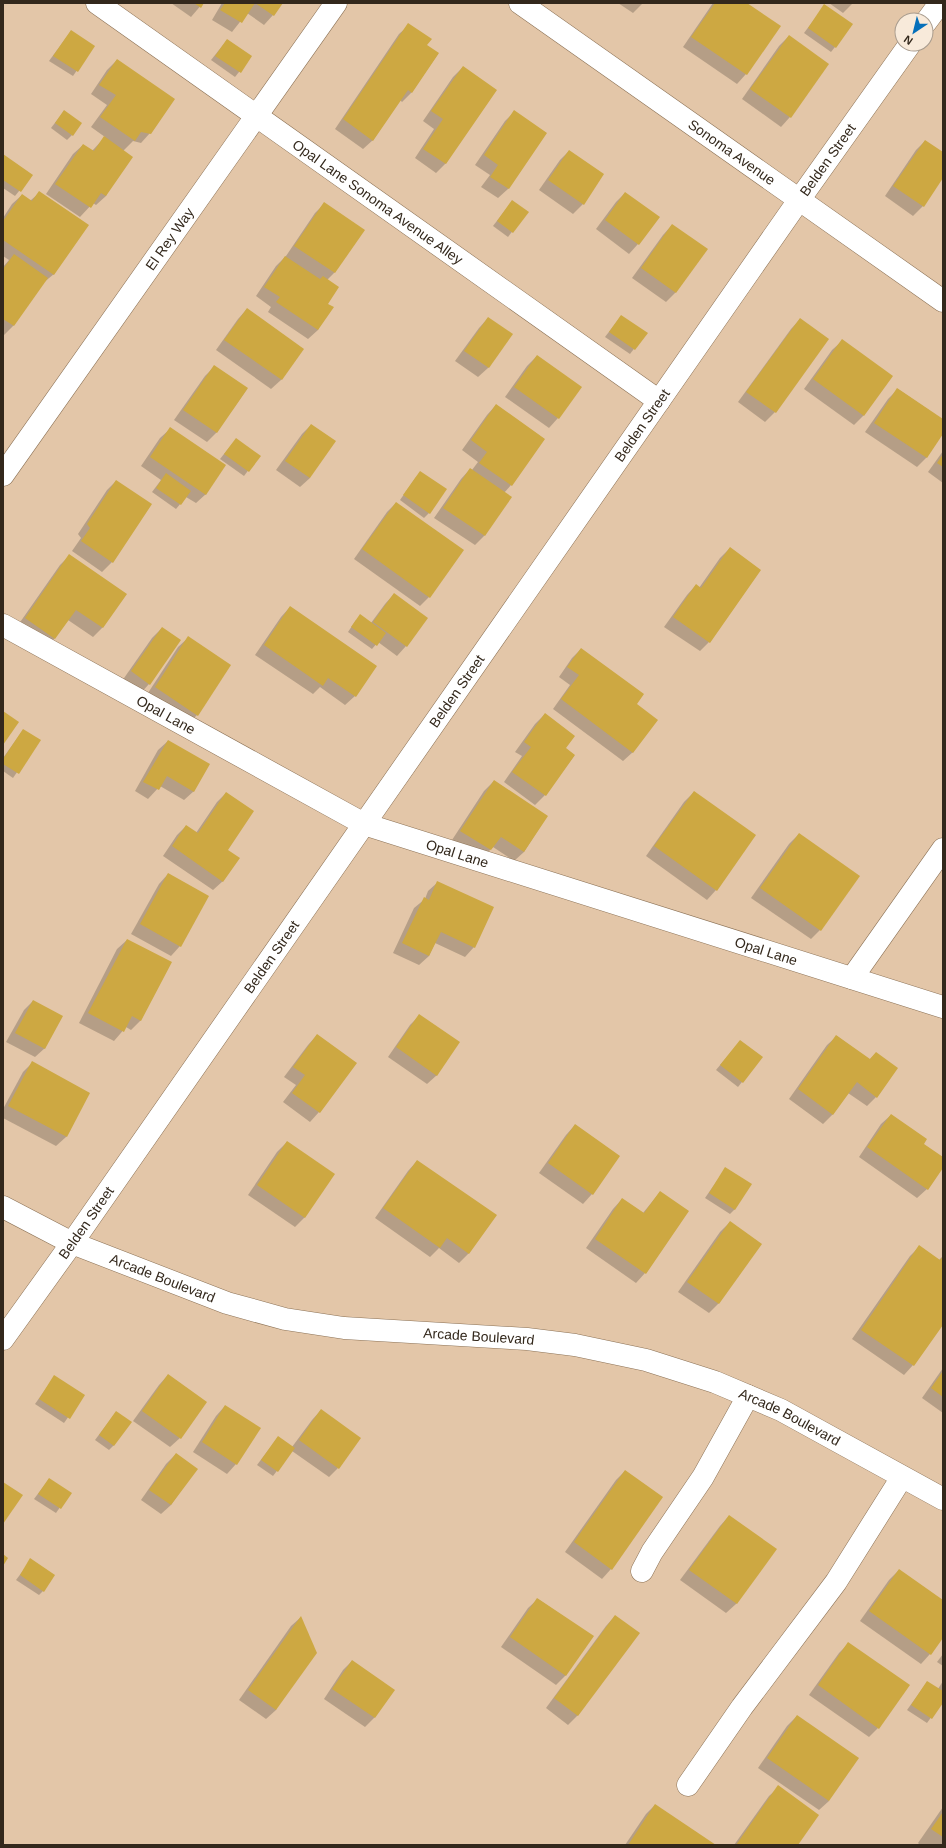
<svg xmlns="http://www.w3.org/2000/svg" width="946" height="1848" font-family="Helvetica,sans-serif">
<rect width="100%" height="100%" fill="#e3c6a8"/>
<g fill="#0003">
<path d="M171 3H203L191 17Z"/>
<path d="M222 3H281L273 15 264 25 247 13 232 32 212 20Z"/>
<path d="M618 3H643L633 13Z"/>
<path d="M713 3H745L746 74 737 84 683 47Z"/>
<path d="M829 3H853L843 13Z"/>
<path d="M825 5 835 47 831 52 804 33Z"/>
<path d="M409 25 426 45 438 54 411 93 402 102 400 100 373 140 363 149 335 129 399 34Z"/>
<path d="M71 31 93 47 73 76 49 61Z"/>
<path d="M789 36 790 117 781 127 742 99 779 46Z"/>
<path d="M227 40 251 57 235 77 211 60Z"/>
<path d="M117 60 150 133 141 143 133 141 123 151 106 196 96 205 93 203 80 217 46 194 73 154 83 145 92 151 105 137 91 127 107 105 91 94 107 70Z"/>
<path d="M463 67 446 163 436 173 415 158 434 129 423 121 453 77Z"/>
<path d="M64 111 72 135 67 140 51 128Z"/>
<path d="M514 112 546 133 508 189 498 198 481 187 490 175 475 165 505 121Z"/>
<path d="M925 141 943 153V176L923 206 913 216 885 196 916 150Z"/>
<path d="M569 151 583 204 573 214 539 190 560 160Z"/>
<path d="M3 155 32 175 15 196 3 188Z"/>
<path d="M39 193 54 274 43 283 13 326 4 335 3 267 9 260 3 256V218L12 204 22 195 30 201Z"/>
<path d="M625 193 638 244 629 254 596 229 616 202Z"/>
<path d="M512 201 527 212 508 237 493 226Z"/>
<path d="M324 204 363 230 334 273 327 280V304L318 330 308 339 268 312 271 307 256 296 276 266 286 256 315 213Z"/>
<path d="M672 225 706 249 675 293 666 302 632 278 663 235Z"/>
<path d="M247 309 303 349 281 380 271 389 216 350 238 319Z"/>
<path d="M621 316 646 333 630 354 605 337Z"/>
<path d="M488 318 511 335 488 368 478 377 455 361 479 328Z"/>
<path d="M800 319 828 339 775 412 765 422 738 402 791 329Z"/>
<path d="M842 341 891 376 863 416 854 425 804 389 832 350Z"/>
<path d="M537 356 558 418 549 428 505 397 527 366Z"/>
<path d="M214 367 247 389 216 433 207 442 174 420 205 376Z"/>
<path d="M898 389 943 420V433L926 458 917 467 865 432 888 399Z"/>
<path d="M496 405 544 439 511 485 504 493 511 497 484 536 475 545 434 518 461 479 470 469 472 470 478 462 462 450 487 415Z"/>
<path d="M311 425 310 478 300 487 276 470 302 434Z"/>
<path d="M170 429 206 494 196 503 186 497 176 509 152 492 161 480 141 466 160 438Z"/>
<path d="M232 444 259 456 244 476 220 459Z"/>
<path d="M943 451V483L928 472Z"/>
<path d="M416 477 429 513 424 518 400 500Z"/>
<path d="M116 481 112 562 102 572 72 551 81 538 78 534 107 490Z"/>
<path d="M396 503 429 597 420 606 354 559 387 512Z"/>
<path d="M730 548 709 642 700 651 664 627 687 595 696 585 699 588 720 558Z"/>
<path d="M69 556 125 595 102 628 93 637 68 620 54 639 45 648 16 628 60 565Z"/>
<path d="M394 594 406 646 397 656 378 642 372 649 348 632 356 620 371 623 385 604Z"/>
<path d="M290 607 355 696 345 705 320 687 313 694 255 655 281 617Z"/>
<path d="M162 628 149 684 140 694 122 681 152 638Z"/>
<path d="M188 638 197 715 188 724 146 696 178 647Z"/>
<path d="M581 649 633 752 623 761 553 709 570 685 559 677 572 658Z"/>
<path d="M545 714 565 749 574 756 545 795 535 805 504 782 522 756 515 752 535 724Z"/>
<path d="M23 730 39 740 13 778 3 771V758Z"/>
<path d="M168 741 194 791 184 800 160 786 148 799 135 791 158 750Z"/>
<path d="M494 781 547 816 524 852 514 861 493 847 481 859 452 840 484 791Z"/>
<path d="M694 792 716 890 707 900 646 856 684 802Z"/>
<path d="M226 793V850L223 881 213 890 163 856 177 835 186 826 196 833 217 802Z"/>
<path d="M799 834 820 930 811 939 751 898 789 844Z"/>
<path d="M168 874 180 946 171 956 131 934 159 884Z"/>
<path d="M438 882 474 947 465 957 435 943 429 956 419 965 393 953 414 908 425 899 428 891Z"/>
<path d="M127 940 141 1020 131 1030 126 1027 114 1041 79 1023 117 949Z"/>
<path d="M33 1001 45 1048 35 1057 6 1042 24 1010Z"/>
<path d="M419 1016 437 1075 427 1084 388 1057 410 1025Z"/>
<path d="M317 1035 319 1112 310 1122 283 1102 296 1085 284 1077 308 1045Z"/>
<path d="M837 1036 869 1060 876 1053V1097L867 1106 848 1093 833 1114 823 1124 789 1099 827 1045Z"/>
<path d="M740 1041 762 1057 738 1087 716 1070Z"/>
<path d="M32 1063 89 1093 66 1137 56 1146 3 1118V1109L23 1072Z"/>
<path d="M891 1115 922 1144 943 1159V1166L927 1189 917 1198 859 1157 881 1124Z"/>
<path d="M575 1125 619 1156 592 1194 583 1204 539 1173 566 1135Z"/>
<path d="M287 1142 305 1217 295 1227 248 1195 277 1152Z"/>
<path d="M417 1161 469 1253 459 1263 439 1248 430 1257 375 1218 408 1171Z"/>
<path d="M725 1169 735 1209 730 1214 705 1198Z"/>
<path d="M660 1192 645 1273 636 1283 586 1248 613 1209 622 1199 643 1213Z"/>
<path d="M730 1222 761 1244 718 1304 709 1313 678 1292 720 1232Z"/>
<path d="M919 1247 939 1260 943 1256V1323L913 1365 904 1375 852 1339 910 1256Z"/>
<path d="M943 1368V1413L922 1398Z"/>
<path d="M168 1375 180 1438 170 1447 133 1421 159 1385Z"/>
<path d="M54 1377 83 1396 64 1423 35 1404Z"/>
<path d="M225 1406 236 1464 227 1474 193 1452 216 1416Z"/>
<path d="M321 1410 338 1468 329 1477 292 1451 273 1476 257 1465 278 1437 292 1447 312 1420Z"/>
<path d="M116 1412 114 1445 109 1450 95 1440Z"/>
<path d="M176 1454 196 1469 171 1505 161 1514 141 1500 166 1464Z"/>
<path d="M625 1471 611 1569 602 1579 565 1552 616 1480Z"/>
<path d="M49 1479 70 1493 56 1513 34 1499Z"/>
<path d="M729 1516 775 1550 736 1604 726 1613 680 1580 720 1526Z"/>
<path d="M31 1560 43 1591 39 1595 16 1580Z"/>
<path d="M899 1570 943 1601V1636L930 1654 921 1664 860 1621 889 1580Z"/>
<path d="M538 1599 592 1636 565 1676 556 1685 501 1647 528 1608Z"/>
<path d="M615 1616 578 1715 568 1725 546 1708 606 1626Z"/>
<path d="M300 1618 276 1710 266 1719 239 1700 291 1626Z"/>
<path d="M849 1643 878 1728 869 1737 809 1695 839 1653Z"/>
<path d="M943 1654V1666L937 1662Z"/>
<path d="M352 1661 393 1690 374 1718 365 1727 324 1699 343 1670Z"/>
<path d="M943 1681V1701L927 1723 907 1710 927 1682 938 1689Z"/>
<path d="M797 1716 829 1801 819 1810 758 1768 787 1726Z"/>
<path d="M779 1787 797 1845H734L769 1796Z"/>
<path d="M655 1805 714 1845H625L646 1814Z"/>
<path d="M943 1807V1845H920L918 1843Z"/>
</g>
<g fill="#cda842">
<path d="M194 3H204L201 8Z"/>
<path d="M225 3H283L274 16 255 3 242 23 220 10Z"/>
<path d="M715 3H747L781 26 747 75 691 37Z"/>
<path d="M824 4 853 24 836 48 808 28Z"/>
<path d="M408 23 432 39 427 45 439 53 412 93 408 90 373 141 343 119Z"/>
<path d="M71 30 95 46 78 72 53 56Z"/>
<path d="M789 35 829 64 791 118 750 89Z"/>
<path d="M227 39 252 56 241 73 215 56Z"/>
<path d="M117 59 175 99 151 134 141 132 135 141 100 117 116 95 99 85Z"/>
<path d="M463 66 497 90 446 164 423 149 443 119 431 111Z"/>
<path d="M64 110 82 123 73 136 55 123Z"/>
<path d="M514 110 547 133 509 189 490 177 498 165 484 155Z"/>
<path d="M104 136 133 157 106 196 101 193 91 208 55 184 83 144 94 151Z"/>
<path d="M925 140 943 152V178L924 207 893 186Z"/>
<path d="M569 150 604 174 584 205 548 180Z"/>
<path d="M3 154 33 175 21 192 3 180Z"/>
<path d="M39 191 89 225 54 275 3 240V221L22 194 32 201Z"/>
<path d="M625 192 660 217 639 245 605 220Z"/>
<path d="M512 200 529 212 513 233 497 221Z"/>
<path d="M324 202 365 230 335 273 294 246Z"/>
<path d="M672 224 708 249 676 293 641 268Z"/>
<path d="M14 254 48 278 14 326 3 319V269Z"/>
<path d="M285 256 320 279 323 276 339 287 328 304 334 307 318 330 276 302 280 297 264 287Z"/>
<path d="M247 308 304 349 282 380 224 340Z"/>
<path d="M621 315 648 333 635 350 609 332Z"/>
<path d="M488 317 513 334 489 368 464 351Z"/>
<path d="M800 318 829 339 776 413 746 392Z"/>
<path d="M842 339 893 376 864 416 813 379Z"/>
<path d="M537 355 582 387 559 419 514 387Z"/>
<path d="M214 365 248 388 217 433 183 410Z"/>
<path d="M897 388 943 419V434L927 458 874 423Z"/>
<path d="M496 404 545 439 512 486 479 463 487 452 471 440Z"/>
<path d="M311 424 336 441 310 478 285 461Z"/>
<path d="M170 427 226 465 206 495 150 457Z"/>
<path d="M236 438 261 456 249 472 224 454Z"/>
<path d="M943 454V467L937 463Z"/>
<path d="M470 468 512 497 485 536 443 508Z"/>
<path d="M420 471 447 489 430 514 403 495Z"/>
<path d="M166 473 191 491 181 505 156 488Z"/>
<path d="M116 480 152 504 113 563 81 541 90 528 87 524Z"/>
<path d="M396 502 464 550 430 598 362 549Z"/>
<path d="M730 547 761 570 710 643 673 617 696 584 701 588Z"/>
<path d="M69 554 127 594 103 628 76 610 55 639 25 618Z"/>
<path d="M394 593 428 618 407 647 373 622Z"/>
<path d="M290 606 377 666 356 697 328 678 323 686 264 645Z"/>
<path d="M360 614 386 633 377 646 351 627Z"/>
<path d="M162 627 181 640 150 685 131 671Z"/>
<path d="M188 636 231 665 198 716 155 687Z"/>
<path d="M581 648 644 694 637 704 658 720 633 753 561 699 579 675 567 667Z"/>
<path d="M3 711 19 722 3 745Z"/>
<path d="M545 713 575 736 566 748 575 755 546 796 512 772 531 747 524 742Z"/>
<path d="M23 729 41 740 19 774 3 764V759Z"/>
<path d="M168 740 210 764 194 792 167 776 159 790 143 782Z"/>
<path d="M494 780 548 816 524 852 501 837 491 850 460 831Z"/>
<path d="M694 791 756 835 717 891 654 846Z"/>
<path d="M226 792 254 811 228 850 240 858 223 882 172 846 186 825 198 833Z"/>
<path d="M799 833 860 876 821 931 760 888Z"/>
<path d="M168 873 209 896 181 947 140 924Z"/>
<path d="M437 881 494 907 475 948 441 932 429 956 402 943 424 897 429 900Z"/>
<path d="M127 939 172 962 141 1021 132 1016 124 1032 88 1013Z"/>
<path d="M33 1000 63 1016 45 1049 15 1033Z"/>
<path d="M419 1014 460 1042 437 1076 396 1047Z"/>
<path d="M317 1034 357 1063 320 1113 292 1093 305 1075 293 1067Z"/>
<path d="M836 1035 870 1059 876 1052 898 1068 877 1098 857 1082 833 1115 798 1089Z"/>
<path d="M740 1040 763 1057 743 1083 720 1065Z"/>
<path d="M32 1061 90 1093 67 1137 8 1106Z"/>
<path d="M891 1114 927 1139 924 1144 943 1157V1168L928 1190 867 1147Z"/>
<path d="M575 1124 620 1156 593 1195 548 1163Z"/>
<path d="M287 1141 335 1174 305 1218 257 1185Z"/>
<path d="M417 1160 497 1215 469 1254 447 1238 440 1248 383 1208Z"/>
<path d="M725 1167 752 1184 735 1210 709 1193Z"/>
<path d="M660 1191 689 1211 646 1274 595 1239 622 1198 644 1213Z"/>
<path d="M730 1221 762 1244 719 1304 687 1282Z"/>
<path d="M919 1245 940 1260 943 1256V1325L914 1366 861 1330Z"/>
<path d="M943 1371V1397L931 1388Z"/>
<path d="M168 1374 207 1402 181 1439 142 1411Z"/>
<path d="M54 1375 85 1395 70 1419 39 1399Z"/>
<path d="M225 1405 261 1428 237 1465 202 1442Z"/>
<path d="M321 1409 361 1438 339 1469 299 1440Z"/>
<path d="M116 1411 132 1422 114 1446 99 1435Z"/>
<path d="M278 1436 295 1448 278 1472 261 1460Z"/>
<path d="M176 1453 198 1469 171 1505 149 1490Z"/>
<path d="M625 1470 663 1497 612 1570 574 1542Z"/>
<path d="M49 1478 72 1493 61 1509 38 1494Z"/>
<path d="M3 1482 23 1495 3 1524Z"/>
<path d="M729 1515 777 1549 737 1604 689 1570Z"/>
<path d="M3 1554 8 1558 3 1566Z"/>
<path d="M30 1558 55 1575 44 1592 20 1575Z"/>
<path d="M899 1569 943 1600V1638L931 1655 869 1611Z"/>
<path d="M537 1598 594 1636 566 1676 510 1637Z"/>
<path d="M615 1615 640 1633 578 1716 554 1698Z"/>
<path d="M301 1616 317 1653 276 1710 248 1690Z"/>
<path d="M848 1642 910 1685 879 1729 818 1685Z"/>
<path d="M352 1660 395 1690 375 1718 332 1689Z"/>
<path d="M927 1681 943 1691V1703L932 1719 911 1705Z"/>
<path d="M797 1715 859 1758 829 1801 767 1758Z"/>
<path d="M778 1785 819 1815 798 1845H736Z"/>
<path d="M655 1804 716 1845H628Z"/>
<path d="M943 1812V1837L931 1829Z"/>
</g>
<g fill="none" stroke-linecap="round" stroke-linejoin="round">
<defs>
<g id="minor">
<path id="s1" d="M97 3 659 401"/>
<path id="s2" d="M520 3 943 301"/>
<path d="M926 22 940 3"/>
<path id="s3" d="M3 475 336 3"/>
<path id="s4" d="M3 625 364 824 943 1007"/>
<path d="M852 978 943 849"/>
<path id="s5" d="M3 1207 72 1243 227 1303 285 1319 344 1328 527 1339 575 1345 646 1360 715 1382 781 1410 943 1499"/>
<path id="s6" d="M3 1339 72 1243 799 200 910 44"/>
<path d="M642 1571 652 1552 703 1477 748 1396"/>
<path d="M688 1785 742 1707 836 1582 902 1477"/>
</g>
</defs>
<use href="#minor" stroke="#8c7256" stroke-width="23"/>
<use href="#minor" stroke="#fff" stroke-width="22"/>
</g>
<g text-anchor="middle" stroke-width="3.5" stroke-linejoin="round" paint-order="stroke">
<g font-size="14" fill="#33281c" stroke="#f8eada">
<text dy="5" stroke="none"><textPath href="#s2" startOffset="259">Sonoma Avenue</textPath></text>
<text dy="5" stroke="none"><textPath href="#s6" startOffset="1439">Belden Street</textPath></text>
<text dy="5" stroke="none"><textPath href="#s1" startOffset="344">Opal Lane Sonoma Avenue Alley</textPath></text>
<text dy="5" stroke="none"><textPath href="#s3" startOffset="289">El Rey Way</textPath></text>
<text dy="5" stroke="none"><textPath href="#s6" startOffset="1115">Belden Street</textPath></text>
<text dy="5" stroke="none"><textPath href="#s6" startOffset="791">Belden Street</textPath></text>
<text dy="5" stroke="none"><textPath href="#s4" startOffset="186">Opal Lane</textPath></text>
<text dy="5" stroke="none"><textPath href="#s4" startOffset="510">Opal Lane</textPath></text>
<text dy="5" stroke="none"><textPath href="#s4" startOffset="834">Opal Lane</textPath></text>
<text dy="5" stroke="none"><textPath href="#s6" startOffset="467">Belden Street</textPath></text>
<text dy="5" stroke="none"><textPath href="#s6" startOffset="143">Belden Street</textPath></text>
<text dy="5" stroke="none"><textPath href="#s5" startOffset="175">Arcade Boulevard</textPath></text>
<text dy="5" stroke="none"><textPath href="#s5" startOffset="499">Arcade Boulevard</textPath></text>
<text dy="5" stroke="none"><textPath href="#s5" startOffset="823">Arcade Boulevard</textPath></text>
</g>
</g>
<rect width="946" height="1848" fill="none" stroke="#33281c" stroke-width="8"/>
<g transform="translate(914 32) rotate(215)"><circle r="19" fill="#f8eada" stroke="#a99c8e"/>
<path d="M0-3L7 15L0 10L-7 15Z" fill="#056fba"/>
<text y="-6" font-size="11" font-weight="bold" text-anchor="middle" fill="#33281c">N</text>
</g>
</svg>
